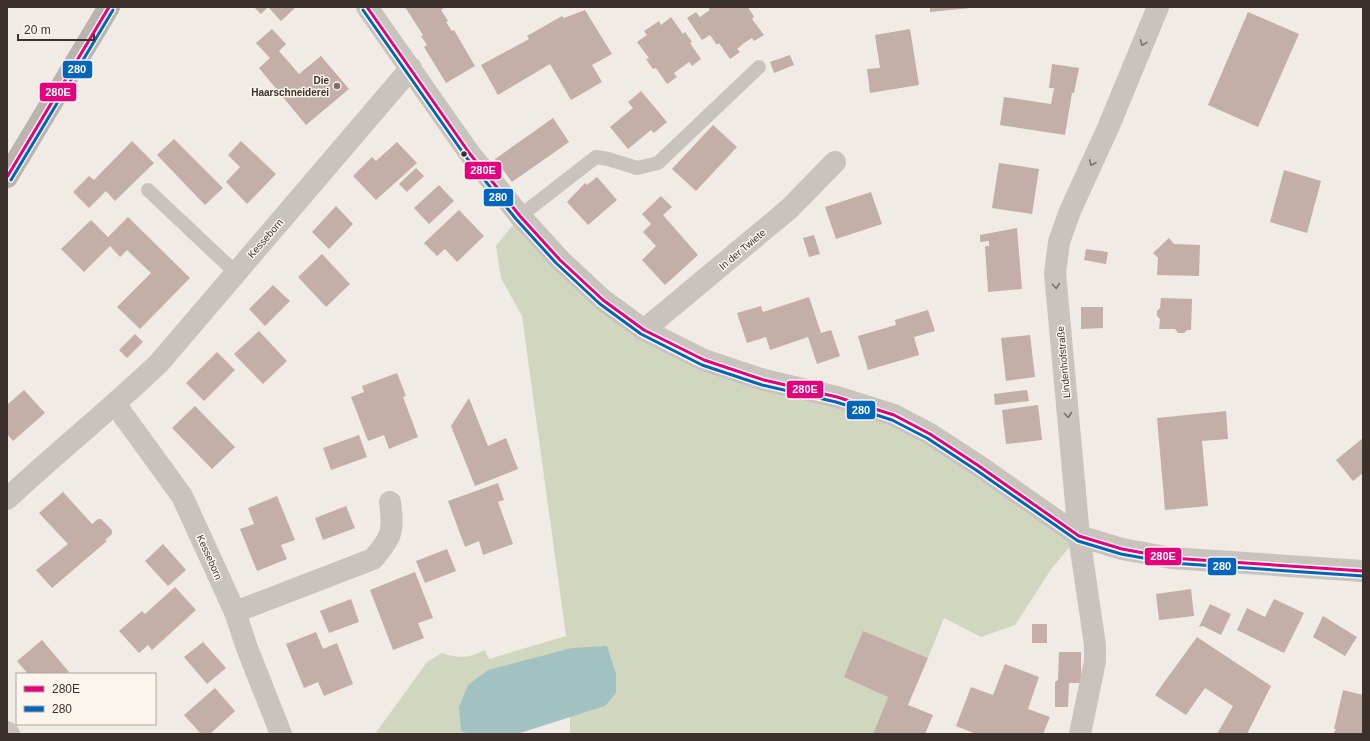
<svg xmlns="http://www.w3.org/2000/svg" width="1370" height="741" font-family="Arial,sans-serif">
<rect width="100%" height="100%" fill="#f0ebe5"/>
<path fill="#d1d6bf" d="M520 216 644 330 894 415 1079 536 1052 568 1015 625 981 637 944 618 928 658 888 697 873 734H570V717L605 706 461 730 470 734H375L427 662 442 653C461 659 468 658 485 650L489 659 566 636 522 316 501 278 496 246Z"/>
<path fill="#a1c2c1" d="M607 646 616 674V693L605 706 517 734H470L461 731 459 707 468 685 488 670 572 648Z"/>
<g fill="#c3afa7">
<path d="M254 7H296L281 21 268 7 261 14Z"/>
<path d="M405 7H446L441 10 448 21 446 22 452 31 454 30 475 66 446 83 424 47 427 45 421 36 423 35Z"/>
<path d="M708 7H748L754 17 752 19 764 35 754 41 752 38 744 43 737 49 740 52 730 59 719 43 717 45 710 35 702 40 687 18 696 12 712 33 700 17 710 10Z"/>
<path d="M930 7H971V8L930 12Z"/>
<path d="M585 10 612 54 592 65 602 82 571 100 550 64 498 95 481 65 529 39 527 36 562 16 564 18Z"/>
<path d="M1248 12 1299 34 1258 127 1208 105Z"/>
<path d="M671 17 683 34 685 32 692 42 690 43 701 59 692 66 689 62 674 73 677 77 667 84 656 68 653 69 646 59 649 58 637 42 647 35 644 31 659 21 661 25Z"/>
<path d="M272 29 286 44 279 51 299 74 321 56 349 89 306 125 259 68 270 58 256 43Z"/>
<path d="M910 29 919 85 870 93 867 69 880 68 875 35Z"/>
<path d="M790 55 794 65 774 73 770 62Z"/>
<path d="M1052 64 1079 68 1074 93H1072L1065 135 1000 125 1004 97 1051 104 1054 88H1049Z"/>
<path d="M641 91 667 122 654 133 651 130 628 149 610 127 633 108 628 102Z"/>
<path d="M553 118 569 142 512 182 495 159Z"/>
<path d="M713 125 737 147 696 191 672 169Z"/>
<path d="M174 139 223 188 205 205 157 155Z"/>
<path d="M132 141 154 163 115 201 106 191 89 208 73 192 89 176 94 180Z"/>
<path d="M241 141 276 174 247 204 226 182 240 167 228 155Z"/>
<path d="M397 142 417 163 376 200 353 176 372 157 376 161Z"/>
<path d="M999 163 1039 169 1032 214 992 208Z"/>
<path d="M416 168 424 176 407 192 399 184Z"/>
<path d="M1284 170 1321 181 1307 233 1270 222Z"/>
<path d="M597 177 617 200 588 225 567 202 585 183 587 185Z"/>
<path d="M439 185 454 201 429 224 414 208Z"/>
<path d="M871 192 882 224 836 239 825 207Z"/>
<path d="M661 196 672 207 663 215 698 255 665 285 642 260 656 246 643 232 651 224 642 214Z"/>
<path d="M336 206 353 224 329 249 312 232Z"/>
<path d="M459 210 484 236 457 262 445 249 437 256 424 243Z"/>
<path d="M128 217 190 278 140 329 117 307 151 273 127 250 120 257 110 246 84 272 61 249 91 220 108 237Z"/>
<path d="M1017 228 1022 289 988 292 985 246H989V241L980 242V235Z"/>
<path d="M814 235 820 254 809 257 803 238Z"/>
<path d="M1169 238 1174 244 1200 245 1199 276 1157 275 1158 258 1153 253Z"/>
<path d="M1086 249 1108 252 1106 264 1084 260Z"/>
<path d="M322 254 350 284 326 307 298 277Z"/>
<path d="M273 285 290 301 265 326 249 309Z"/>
<path d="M809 297 821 333 831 330 840 356 817 364 808 337 770 350 766 337 747 343 737 313 761 306 763 312Z"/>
<path d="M1161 298 1192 299 1191 330H1187L1184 333H1178L1175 329H1159L1160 319 1157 316V311L1160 308Z"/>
<path d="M1081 307H1103V328L1081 329Z"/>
<path d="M928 310 935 331 914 337 919 355 868 370 858 336 896 325 895 320Z"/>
<path d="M259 331 287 361 263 384 234 354Z"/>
<path d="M135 334 143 342 127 358 119 350Z"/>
<path d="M1030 335 1035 377 1006 381 1001 338Z"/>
<path d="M217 352 235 370 204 401 186 383Z"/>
<path d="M397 373 406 396 403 397 418 437 389 449 384 435 368 441 351 397 364 392 362 386Z"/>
<path d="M24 390 45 413 13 441 7 434V405Z"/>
<path d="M1027 390 1029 401 995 405 994 394Z"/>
<path d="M469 398 488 446 506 438 518 469 475 486 451 426Z"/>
<path d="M1038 405 1042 440 1006 444 1002 410Z"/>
<path d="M195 406 235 447 212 469 172 428Z"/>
<path d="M1226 411 1228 439 1202 441 1208 506 1165 510 1157 418Z"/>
<path d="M359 435 367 457 331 470 323 448Z"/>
<path d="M1363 438V473L1353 481 1336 460Z"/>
<path d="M498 483 504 500 498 502 513 544 483 555 479 541 465 547 448 501Z"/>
<path d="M63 492 92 524 98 519H101L112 530V534L105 540 107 541 52 588 36 570 68 544 39 513Z"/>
<path d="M277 496 295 540 281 545 287 559 257 571 240 529 254 524 248 508Z"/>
<path d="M346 506 355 528 323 540 315 518Z"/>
<path d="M163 544 186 570 168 586 145 561Z"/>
<path d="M447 549 456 571 425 583 416 561Z"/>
<path d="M415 572 433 618 418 623 424 638 393 650 370 590Z"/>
<path d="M175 587 196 610 152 650 148 645 139 653 119 631 142 611 145 614Z"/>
<path d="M1191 589 1194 616 1159 620 1156 594Z"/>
<path d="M351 599 359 622 329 633 320 611Z"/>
<path d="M1274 599 1304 613 1284 653 1237 630 1247 608 1265 617Z"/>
<path d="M1210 604 1231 614 1221 635 1203 626 1199 627Z"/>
<path d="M1323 616 1357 637 1345 656 1313 637Z"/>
<rect x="1032" y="624" width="15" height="19"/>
<path d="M863 631 928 658 908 705 933 715 925 734H873L888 697 844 677Z"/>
<path d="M316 632 323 649 337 643 353 684 324 696 318 682 304 688 286 644Z"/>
<path d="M1197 637 1271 686 1247 734H1217L1233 706 1205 688 1186 715 1155 695Z"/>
<path d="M42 640 69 672 67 674H28L17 661Z"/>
<path d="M203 642 226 668 207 684 184 657Z"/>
<path d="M1059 652H1081V683H1069L1068 707H1055V682L1058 680Z"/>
<path d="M1005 664 1039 677 1028 709 1050 717 1043 734H976L956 726 971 687 993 695Z"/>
<path d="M215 688 235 711 210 734H201L184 715Z"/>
<path d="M1343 690 1363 695V734H1333L1336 729H1334Z"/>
</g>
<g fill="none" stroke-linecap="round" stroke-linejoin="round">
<g stroke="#c9c3be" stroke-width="14">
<path d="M148 190 235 272"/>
<path d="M520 216 596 157 608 159 637 168 658 163 759 67"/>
</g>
<g stroke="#c9c3be" stroke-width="22">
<path d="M367 7 470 154 520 216 560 260 603 300 644 330 704 360 764 380 837 397 894 415 930 434 979 466 1079 536 1122 549 1171 558 1363 571"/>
<path d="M644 330 789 209 835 162"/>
<path d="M115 404 182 496 235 612 247 648 281 734"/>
<path d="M7 499C57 452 110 410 159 363L411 68"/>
<path d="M235 612 373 559C392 537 394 531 390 502"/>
<path d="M7 732 9 734"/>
<path d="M1080 734 1095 661V645L1079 536 1055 273 1059 242 1070 211 1108 128 1158 7"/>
</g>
<path stroke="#bab3ae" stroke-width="22" d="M7 177 109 7"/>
<defs>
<g id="bus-1">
<path d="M367 7 470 154 520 216 560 260 603 300 644 330 704 360 764 380 837 397 894 415 930 434 979 466 1079 536 1122 549 1171 558 1363 571"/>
<path d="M7 177 109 7"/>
</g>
<g id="bus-2">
<path d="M363 10 466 157 516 219 556 263 600 304 641 334 702 365 762 385 836 402 892 420 927 438 976 470 1078 541 1121 554 1171 563 1363 576"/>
<path d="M11 180 113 10"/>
</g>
</defs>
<use href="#bus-1" stroke="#fbf5ee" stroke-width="6"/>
<use href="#bus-2" stroke="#fbf5ee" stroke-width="6"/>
<use href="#bus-1" stroke="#e5007d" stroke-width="3"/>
<use href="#bus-2" stroke="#0065bd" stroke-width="3"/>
</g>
<defs><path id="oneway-chevron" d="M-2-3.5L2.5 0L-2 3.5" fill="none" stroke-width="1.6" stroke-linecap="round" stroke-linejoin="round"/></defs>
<g stroke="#7b726d">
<use href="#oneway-chevron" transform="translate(1143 43) rotate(112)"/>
<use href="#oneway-chevron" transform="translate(1092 163) rotate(115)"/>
<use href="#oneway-chevron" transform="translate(1056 286) rotate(85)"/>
<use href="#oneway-chevron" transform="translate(1068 415) rotate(85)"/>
</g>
<circle fill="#7a716c" stroke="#fbf5ee" stroke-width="1.5" cx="337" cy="86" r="4"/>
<circle fill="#3b302b" stroke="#fbf5ee" stroke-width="1.5" cx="464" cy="154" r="3.5"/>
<g text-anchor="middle" stroke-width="3" stroke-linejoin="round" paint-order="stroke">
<g font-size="10" font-weight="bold" fill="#3b302b" stroke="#fbf5ee" text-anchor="end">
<text x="329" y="84">Die<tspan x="329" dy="12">Haarschneiderei</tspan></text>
</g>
<g font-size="10" fill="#3b302b" stroke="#fbf5ee">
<text transform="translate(265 238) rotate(-49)" y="4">Kesseborn</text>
<text transform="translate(742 249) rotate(-40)" y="4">In der Twiete</text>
<text transform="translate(1063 362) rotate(-95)" y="4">Lindenhofstraße</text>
<text transform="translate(210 557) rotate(66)" y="4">Kesseborn</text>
</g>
</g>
<g stroke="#fbf5ee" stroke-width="1.5">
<rect x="62" y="60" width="31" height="19" rx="4" fill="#0065bd"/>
<rect x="39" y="82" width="38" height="20" rx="4" fill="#e5007d"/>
<rect x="464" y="161" width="38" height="19" rx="4" fill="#e5007d"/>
<rect x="483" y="188" width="31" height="19" rx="4" fill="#0065bd"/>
<rect x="786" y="380" width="38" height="19" rx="4" fill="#e5007d"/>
<rect x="846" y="400" width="30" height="20" rx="4" fill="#0065bd"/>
<rect x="1144" y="547" width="38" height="19" rx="4" fill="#e5007d"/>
<rect x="1207" y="557" width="30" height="19" rx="4" fill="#0065bd"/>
</g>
<g font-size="11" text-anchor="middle" font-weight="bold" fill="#fff">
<text x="77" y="73">280</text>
<text x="58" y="96">280E</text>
<text x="483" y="174">280E</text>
<text x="498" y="201">280</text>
<text x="805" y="393">280E</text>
<text x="861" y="414">280</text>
<text x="1163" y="560">280E</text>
<text x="1222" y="570">280</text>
</g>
<rect width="1370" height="741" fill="none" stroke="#3b302b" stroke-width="16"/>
<rect x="16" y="673" width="140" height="52" fill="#fbf5ee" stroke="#aea6a0"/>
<rect x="24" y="686" width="20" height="6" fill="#e5007d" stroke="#aea6a0"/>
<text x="52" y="693" font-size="12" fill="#3b302b">280E</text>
<rect x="24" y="706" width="20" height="6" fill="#0065bd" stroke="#aea6a0"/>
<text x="52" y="713" font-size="12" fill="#3b302b">280</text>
<path d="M18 34v6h76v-6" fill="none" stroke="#3b302b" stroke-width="2"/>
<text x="24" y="34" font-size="12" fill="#3b302b" stroke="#fbf5ee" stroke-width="3" paint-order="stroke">20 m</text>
</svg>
